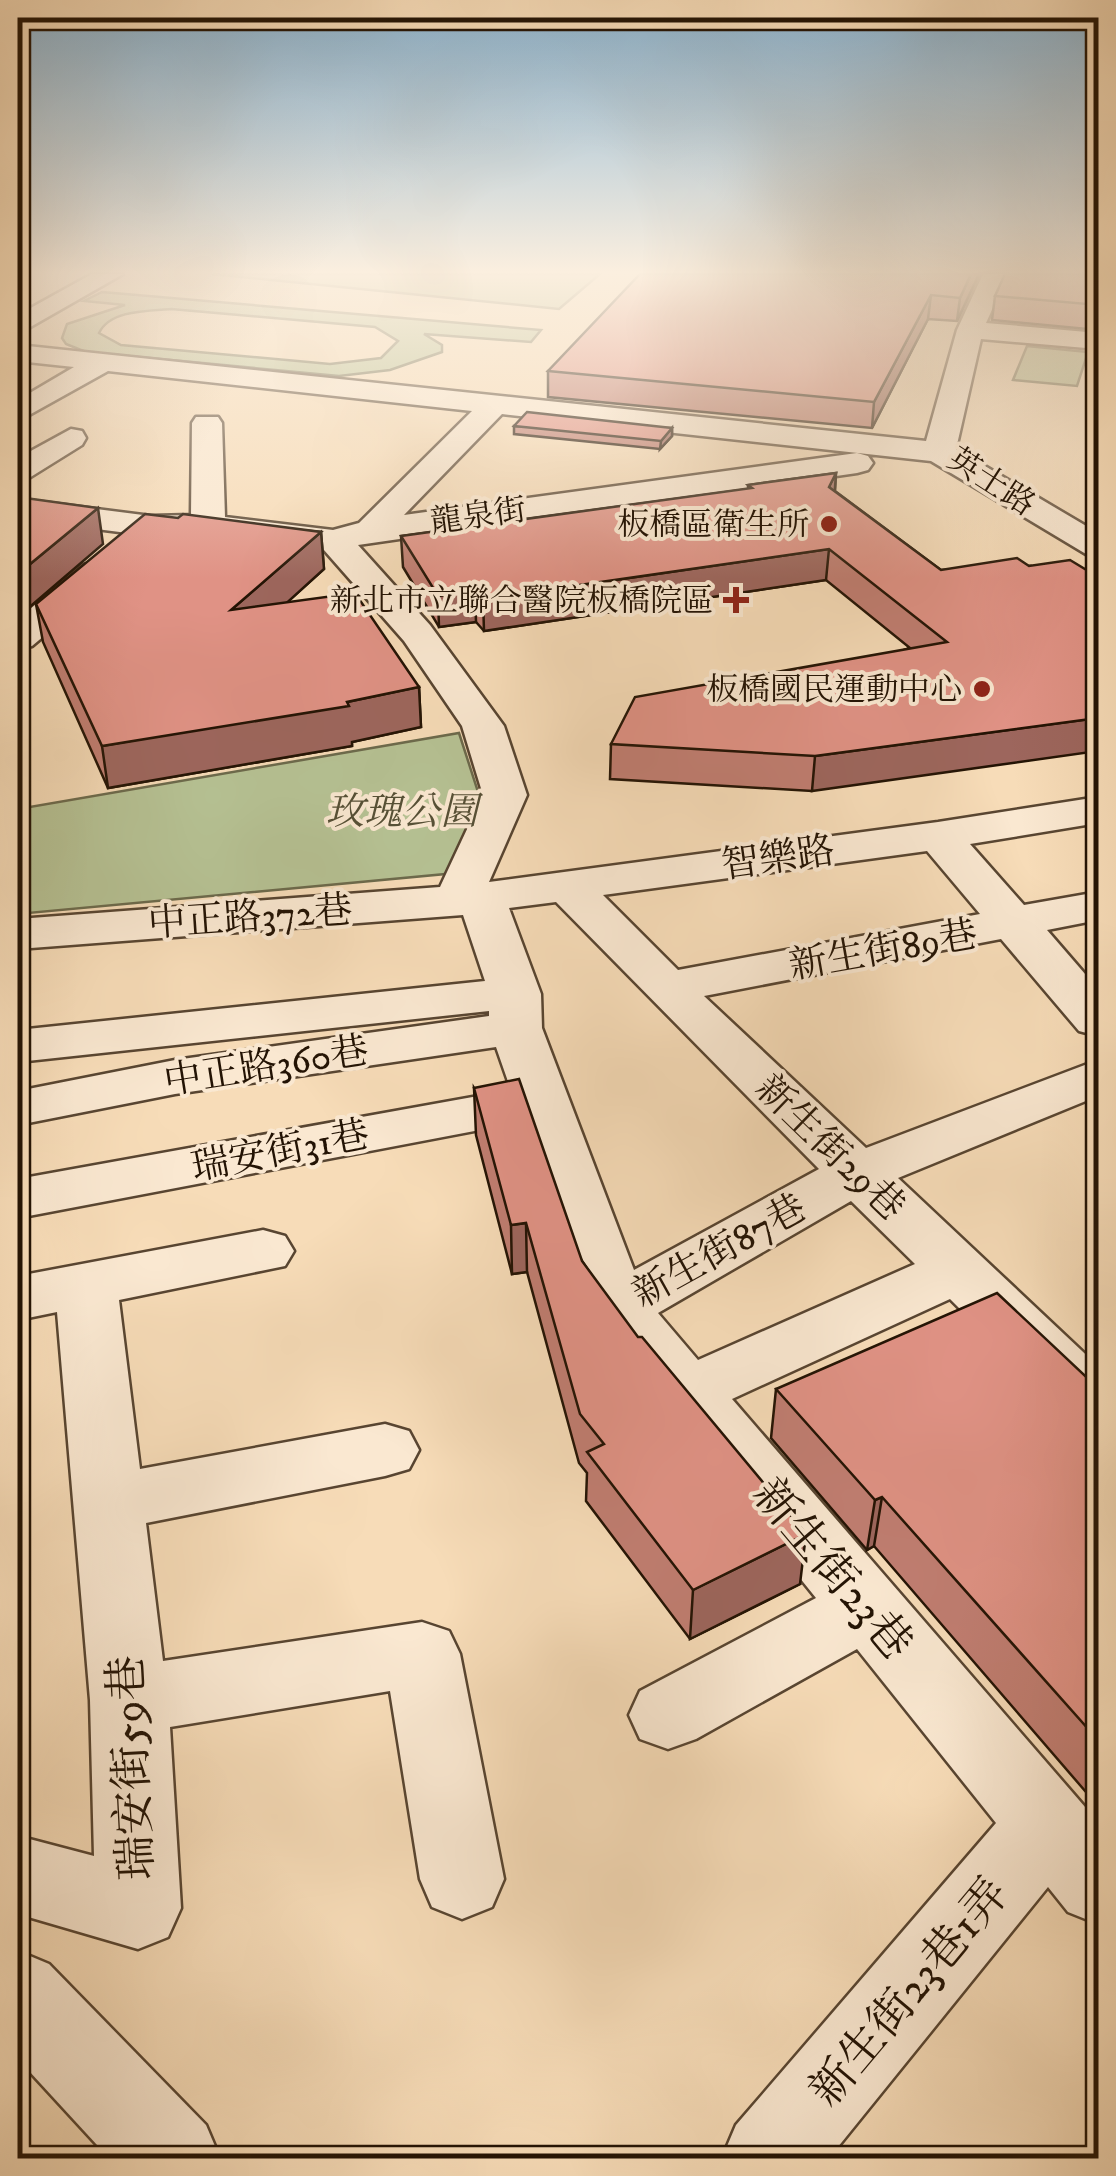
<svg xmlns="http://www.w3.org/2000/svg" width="1116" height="2176" font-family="'IM FELL DW Pica','Noto Serif TC',serif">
<rect width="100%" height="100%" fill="#f7dcb8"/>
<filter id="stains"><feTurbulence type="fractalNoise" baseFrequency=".002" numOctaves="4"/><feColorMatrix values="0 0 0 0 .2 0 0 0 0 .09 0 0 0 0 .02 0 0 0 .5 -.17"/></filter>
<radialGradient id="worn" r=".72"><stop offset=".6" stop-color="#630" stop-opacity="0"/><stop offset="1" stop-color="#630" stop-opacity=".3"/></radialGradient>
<g fill="#b6c294" stroke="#6c6a4c" stroke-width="2.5" fill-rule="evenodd">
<path d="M212 274H600L559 309Z"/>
<path d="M102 292 541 330 531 342 424 334 442 345V352L390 370 339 376 86 352 66 344 62 338 67 324 125 305 84 301ZM171 309 375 327 398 341 381 358 330 364 121 345 99 333C110 310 147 311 171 309Z"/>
<path d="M1027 346 1088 352 1077 386 1013 380Z"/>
<path d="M459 733 480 798 456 873 18 914V809Z"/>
</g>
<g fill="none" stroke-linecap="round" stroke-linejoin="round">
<defs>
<g id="minor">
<path d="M92 274H123L18 334V315Z"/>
<path d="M983 274H1008L986 323 1098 333V349L981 339 956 449 1098 533V557L1086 554 931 461 502 414 404 515 857 453 868 456 873 463 868 470 857 473 358 545 430 625 504 726 527 795 489 882 938 822 1098 797V823L970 844 1024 905 1098 892V920L1047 930 1098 989V1036L1079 1031 1001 939 704 996 866 1148 1098 1060V1096L898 1178 1098 1366V1430L1074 1423 950 1299 732 1399 1098 1822V1924L1068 1912 1048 1887 829 2158H722L736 2125 996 1823 857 1649 696 1739 668 1749 640 1739 629 1715 640 1691 816 1598 595 1324 585 1308 522 1122 18 1218V1179L511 1090 496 1047 175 1094 18 1125V1091L175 1060 489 1016V1011L18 1062V1030L485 981 463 915 18 949V919L440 887 483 795 462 726 404 641 324 550 208 535 151 536 18 519V499L151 516 191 515 192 423 196 417H218L222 423 225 517 333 530 359 523 472 411 108 371 29 415 18 411V400L74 367 18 361V345L926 441 957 330ZM927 851 980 914 678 970 603 895ZM556 902 819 1169 634 1270 542 1028 541 994 509 908ZM851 1201 915 1264 698 1360 658 1313Z"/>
<path d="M71 429 82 431 86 438 82 445 29 478 18 481V458Z"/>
<path d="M96 562 109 565 114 573 109 581 32 646 18 649V619L83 565Z"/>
<path d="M263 1230 285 1236 294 1251 285 1266 119 1300 140 1469 385 1424 409 1431 419 1450 409 1469 385 1476 146 1523 163 1661 422 1622 449 1631 460 1654 504 1879 492 1907 462 1919 432 1907 420 1879 390 1691 170 1727 181 1908 168 1937 138 1949 18 1914V1836L94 1856 90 1700 57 1312 18 1320V1276Z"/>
<path d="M18 1951 49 1964 206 2125 220 2158H109L18 2059Z"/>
</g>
</defs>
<use href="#minor" stroke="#584531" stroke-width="5"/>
<use href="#minor" fill="#fae8d1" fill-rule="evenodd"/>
</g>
<g fill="#c17e72" stroke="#231304" stroke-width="2.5">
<path d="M979 274 957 321 928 319 872 428 548 397V371Z"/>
<path d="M1098 274V330L992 320 995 296Z"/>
<path d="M514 426 672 428V436L660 449 514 434Z"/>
<path d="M836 473 835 491 941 570 1029 566 812 791 610 779 611 744 910 648 826 580 484 631 476 622 439 627 403 567 401 536 748 489V485Z"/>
<path d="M178 518 321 532 324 569 286 603 419 687 421 727 352 742V746L108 788 43 642 36 604Z"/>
<path d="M474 1088 582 1261 800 1584 690 1639 586 1501 587 1473 579 1463 527 1272 512 1274 476 1135Z"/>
<path d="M1098 1388V1806L874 1546 867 1550 771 1438 776 1389Z"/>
</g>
<g fill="#9d665d" stroke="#231304" stroke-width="2.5">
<path d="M971 274H979L957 321 960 298Z"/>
<path d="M931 295 928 319 872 428 874 402Z"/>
<path d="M672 428V436L660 449 661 441Z"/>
<path d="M836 473 834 502 829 487Z"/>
<path d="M98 508 103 544 18 617V574Z"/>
<path d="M321 532 324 569 236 649 231 610Z"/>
<path d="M829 549 826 580 484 631 483 599Z"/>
<path d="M475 590 476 622 439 627 438 596Z"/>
<path d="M419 687 421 727 352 742V746L108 788 102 746 347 702Z"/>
<path d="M1098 718V751L812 791 815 756Z"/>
<path d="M526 1223 527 1272 512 1274 511 1225Z"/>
<path d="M882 1497 874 1546 867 1550 875 1500Z"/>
<path d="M806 1534 800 1584 690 1639 693 1590Z"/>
</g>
<g fill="#e09285" stroke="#231304" stroke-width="2.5">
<path d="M640 274H971L960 298 931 295 874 402 548 371Z"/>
<path d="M1005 274H1098V305L995 296Z"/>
<path d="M527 412 672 428 661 441 514 426Z"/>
<path d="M836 473 829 487 941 570 1017 558 1029 566 1070 560 1098 577V718L815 756 611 744 635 697 947 642 829 549 483 599 475 590 438 596 401 536 752 488 748 485Z"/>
<path d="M18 497 98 508 18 574Z"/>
<path d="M145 514 178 518 183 514 321 532 231 610 355 593 419 687 347 702 349 706 102 746 36 604Z"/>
<path d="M519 1079 582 1261 638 1337H642L806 1534 693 1590 587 1452 604 1444 580 1414 526 1223 511 1225 474 1088Z"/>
<path d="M997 1293 1098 1388V1740L882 1497 875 1500 776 1389Z"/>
</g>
<linearGradient id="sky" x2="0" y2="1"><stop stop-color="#8bb6d5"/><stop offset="0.47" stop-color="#fbefdf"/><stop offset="1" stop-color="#fbefdf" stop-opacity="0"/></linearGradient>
<rect width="1116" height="579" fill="url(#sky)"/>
<g fill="#8f2418" stroke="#fae8d1" stroke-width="4">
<circle cx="829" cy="524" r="10"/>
<path d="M731 585h10v10h10v10h-10v10h-10v-10h-10v-10h10z"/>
<circle cx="982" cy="689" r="10"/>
</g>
<g text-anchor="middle" stroke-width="8" stroke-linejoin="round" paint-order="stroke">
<g font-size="32" fill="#231304" stroke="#fae8d1">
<text transform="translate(992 481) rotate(33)" y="11">英士路</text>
<text transform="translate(478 515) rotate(-8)" y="11">龍泉街</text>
</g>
<g font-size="32" fill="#231304" stroke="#fae8d1" text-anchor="end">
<text x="809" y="535">板橋區衛生所</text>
<text x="714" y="611">新北市立聯合醫院板橋院區</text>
<text x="962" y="700">板橋國民運動中心</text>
</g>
<g font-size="38" font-style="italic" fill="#565036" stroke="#fae8d1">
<text x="402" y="824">玫瑰公園</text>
</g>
<g font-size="38" fill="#231304" stroke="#fae8d1">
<text transform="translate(778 857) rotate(-8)" y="13">智樂路</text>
<text transform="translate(250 916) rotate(-4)" y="13">中正路372巷</text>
<text transform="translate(883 949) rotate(-10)" y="13">新生街89巷</text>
<text transform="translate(266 1065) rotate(-9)" y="13">中正路360巷</text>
<text transform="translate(831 1147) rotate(44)" y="13">新生街29巷</text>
<text transform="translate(280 1150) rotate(-11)" y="13">瑞安街31巷</text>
<text transform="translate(719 1250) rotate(-29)" y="13">新生街87巷</text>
</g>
<g font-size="45" fill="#231304" stroke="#fae8d1">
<text transform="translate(834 1568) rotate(50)" y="16">新生街23巷</text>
<text transform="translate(130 1768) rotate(-93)" y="16">瑞安街59巷</text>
<text transform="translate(908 1991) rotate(-50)" y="16">新生街23巷1弄</text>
</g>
</g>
<rect width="1116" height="2176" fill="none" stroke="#f7dcb8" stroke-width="60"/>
<rect x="20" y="20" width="1076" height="2136" fill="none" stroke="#231304" stroke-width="5"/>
<rect x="30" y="30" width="1056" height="2116" fill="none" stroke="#231304" stroke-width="2.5"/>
<rect width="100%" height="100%" filter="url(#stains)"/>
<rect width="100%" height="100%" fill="url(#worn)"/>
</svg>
